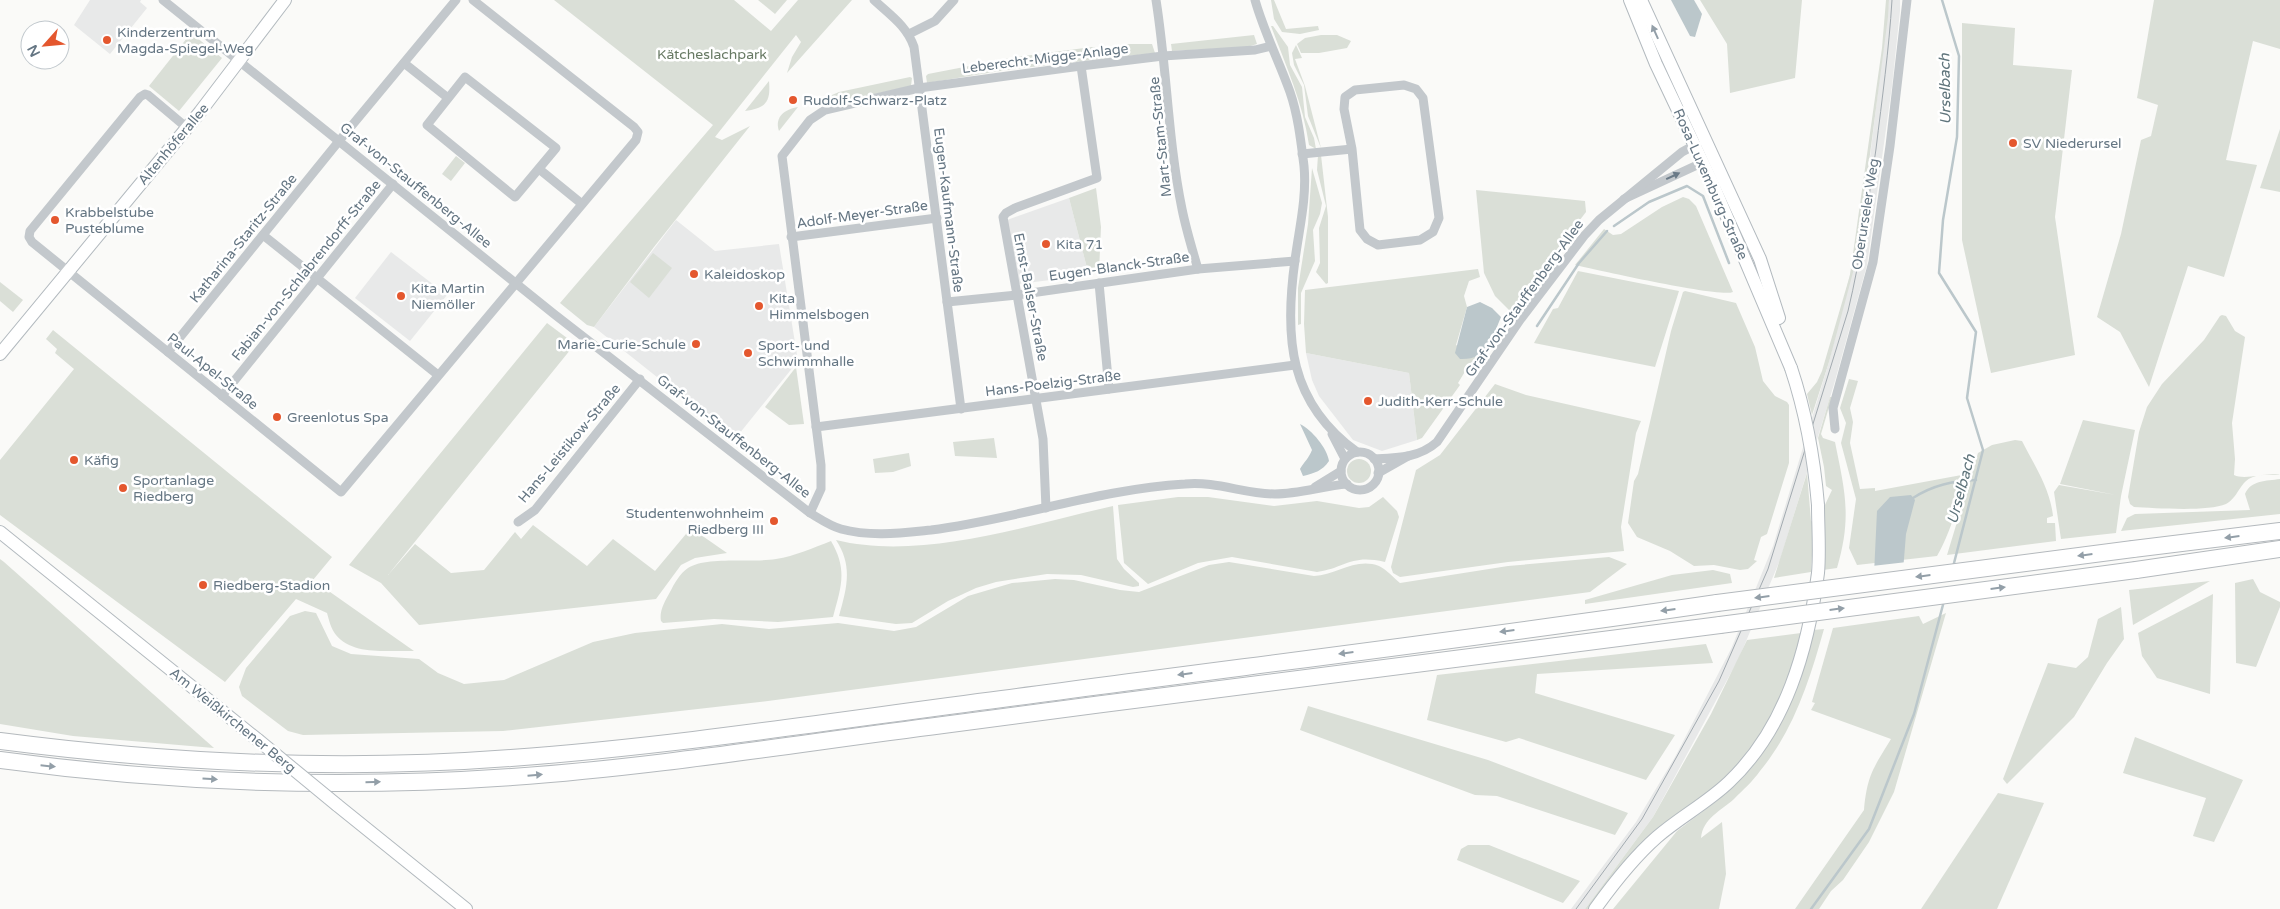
<svg xmlns="http://www.w3.org/2000/svg" width="2280" height="909" font-family="'Varela Round',sans-serif">
<rect width="100%" height="100%" fill="#fafaf8"/>
<g fill="#e8e9e9">
<path d="M90 0H141L140 2 147 8 110 54 74 25Z"/>
<path d="M1889 0H1900V11L1892 86 1867 265 1835 381 1780 560 1739 658 1653 817 1585 909H1571L1636 822 1675 757 1731 649 1773 546 1829 362 1862 224Z"/>
<path d="M1069 198 1087 268 1083 269V276L1018 284 1007 220Z"/>
<path d="M676 220 715 251 779 244 798 361 735 439 594 327Z"/>
<path d="M391 252 447 295 410 341 355 298Z"/>
<path d="M1306 353 1409 373 1417 440 1382 451 1353 440 1319 396 1312 380Z"/>
</g>
<g fill="#dadfd7">
<path d="M554 0H734L771 31 798 0H852L787 73 792 57 801 42 796 35 715 137 722 140 750 126 654 247 594 327 587 325 560 303 713 125Z"/>
<path d="M758 0H787L775 14Z"/>
<path d="M1271 0H1274L1286 29 1318 26 1319 30 1300 34 1282 32 1274 19Z"/>
<path d="M1700 0H1802L1795 78 1730 93 1727 44Z"/>
<path d="M1886 0H1889L1888 17 1856 261 1829 362 1812 415 1807 394 1817 382 1822 371 1850 275 1882 48Z"/>
<path d="M2154 0H2280V49L2253 41 2226 160 2257 165 2224 277 2188 266 2149 387 2120 332 2097 317 2121 234 2141 140 2151 136 2158 105 2137 98Z"/>
<path d="M1962 23 2015 28 2013 65 2072 70 2055 217 2075 355 1991 373 1962 240Z"/>
<path d="M1271 26H1273L1288 47 1290 65 1302 87 1305 117 1314 138 1316 149 1309 145C1303 103 1286 66 1271 26Z"/>
<path d="M191 33 222 58 179 111 149 86Z"/>
<path d="M1254 35 1257 44 1247 47 1172 51 1171 44Z"/>
<path d="M1321 35H1337L1351 41 1347 48 1319 53H1301L1297 44 1305 38Z"/>
<path d="M1126 44H1152L1155 53 1006 70 927 83 926 76 928 74 1016 57 1092 47 1111 51Z"/>
<path d="M1296 45 1302 58 1295 59 1305 86 1321 148 1308 116 1304 85 1294 65 1292 53Z"/>
<path d="M910 77 912 78 911 86 820 106 818 101 839 92Z"/>
<path d="M769 81C771 103 765 108 745 111Z"/>
<path d="M798 107 779 131C774 117 785 109 798 107Z"/>
<path d="M2280 129V192L2260 188Z"/>
<path d="M1318 155H1321L1328 217V283L1326 284 1316 272 1320 263 1319 228 1326 206 1317 170Z"/>
<path d="M456 156 465 163 451 181 442 174Z"/>
<path d="M1312 168 1322 203 1320 214 1313 230 1315 261 1301 293V324L1298 325V288L1308 224Z"/>
<path d="M1096 188 1101 227 1099 272 1093 274 1091 269 1087 268 1069 198Z"/>
<path d="M1476 190 1585 201 1586 212 1510 311 1495 296 1484 273Z"/>
<path d="M1683 197 1689 199 1696 206 1733 292C1721 298 1597 270 1575 265L1604 229 1613 235 1621 234 1662 207Z"/>
<path d="M653 253 672 268 649 298 630 282Z"/>
<path d="M1478 269 1480 277 1469 281 1464 296 1467 307 1456 345 1477 357 1482 354 1473 368 1469 365 1458 383 1460 385 1422 438 1417 440 1409 373 1306 353 1304 324 1305 290Z"/>
<path d="M1578 271 1679 291 1655 367 1534 343 1553 309 1558 308Z"/>
<path d="M0 282 23 300 13 312 0 301Z"/>
<path d="M1685 291 1736 303 1755 347 1763 381 1775 396 1787 402 1789 405V463L1767 534 1761 537 1754 560 1757 561 1748 569 1740 570 1714 565 1694 566 1670 551 1637 537 1628 523 1634 481 1638 474 1671 331 1683 292Z"/>
<path d="M2222 315 2226 316 2235 331 2245 337 2232 423 2235 459 2234 475C2246 481 2268 471 2280 475 2272 475 2261 474 2253 477 2240 481 2238 498 2226 504 2208 512 2154 508 2134 507L2130 504 2128 497 2139 432 2147 407 2162 384 2204 340 2220 316Z"/>
<path d="M547 323 575 344 388 575 415 544 451 573 484 570 515 532 521 539 533 525 587 566 613 539 655 571 691 528 727 553 695 558 681 565 656 599 419 625 381 583 349 565Z"/>
<path d="M53 330 332 557 313 580 414 651C389 650 353 656 336 635 331 629 329 620 327 613L296 599 225 682 0 515V460L74 369 55 353 57 349 46 339Z"/>
<path d="M796 367 804 424 789 425 765 407Z"/>
<path d="M1849 379 1858 381 1850 408 1853 422 1850 443 1860 489 1875 488V491L1967 474C1958 502 1952 530 1937 556L1857 565 1849 548 1856 499 1841 443 1846 423 1840 408Z"/>
<path d="M1495 384 1526 395 1641 421 1636 433 1621 527 1624 551 1508 562 1400 577 1393 573 1391 567 1416 470 1440 455Z"/>
<path d="M1830 397H1832L1821 434 1823 438 1835 442C1845 492 1852 517 1837 568L1823 570 1824 507 1832 490 1826 486 1824 467 1818 438Z"/>
<path d="M2083 420 2135 430 2121 496 2116 533 2061 539 2054 492 2059 485 2116 495 2060 484Z"/>
<path d="M994 438 997 458 955 456 953 442Z"/>
<path d="M2015 440 2022 441C2034 465 2050 488 2053 516L2047 518V523H2055L2056 541 1947 555 1978 453 1992 445Z"/>
<path d="M909 453 911 466 893 472 875 473 873 459Z"/>
<circle cx="1359" cy="471" r="12"/>
<path d="M1807 473 1811 521 1814 522 1811 572 1774 578Z"/>
<path d="M2280 479V514L2121 531 2127 518 2135 514 2250 510 2245 494C2251 480 2266 481 2280 479Z"/>
<path d="M1178 497H1208L1274 506 1317 501 1359 508 1369 507 1383 497 1397 511 1399 517 1385 562C1350 554 1346 568 1317 572L1232 557 1198 563 1148 584 1124 563 1118 505Z"/>
<path d="M1113 506 1117 559 1124 569 1139 583V586L1133 587 1081 575 1047 574 996 582 976 588 948 601 912 623 896 624 839 616C847 587 853 566 836 540 921 561 1028 525 1113 506Z"/>
<path d="M831 541C848 570 841 587 833 617L778 622 714 619 663 623 661 621C659 611 665 601 670 592 674 584 680 573 688 568 706 556 753 563 776 559 795 556 813 548 831 541Z"/>
<path d="M1609 557 1627 564 1590 592 768 701 503 731 303 735 288 731 242 696 239 687 246 668 290 616 305 611 316 613 332 646 351 654 419 659 438 673 464 684 504 680 593 642 635 633 722 624 769 629 838 623 894 631 916 627 968 596 1012 583 1055 579 1074 580 1120 590 1139 592 1209 565 1229 562 1314 576C1336 575 1356 557 1379 566 1386 569 1394 578 1400 583L1508 566Z"/>
<path d="M0 559 4 562 214 748 73 736 0 724Z"/>
<path d="M1713 570 1730 574 1732 583 1585 604V600L1672 575Z"/>
<path d="M2253 579 2260 592 2280 602V607L2256 667 2236 663 2235 583Z"/>
<path d="M2210 581 2133 625 2129 590Z"/>
<path d="M2213 594 2210 694 2157 678 2142 656 2138 633Z"/>
<path d="M2121 607 2124 639 2107 663 2074 717 2007 784 2003 779 2048 663 2076 668 2088 657 2098 619Z"/>
<path d="M1946 613 1894 792 1869 842 1843 880 1831 891 1819 909H1795L1864 810C1867 775 1874 767 1891 739L1811 710 1815 703 1812 702 1833 628 1919 616 1923 624Z"/>
<path d="M1824 629C1810 679 1794 730 1760 771 1753 781 1743 790 1734 799 1721 811 1703 818 1701 838L1722 822 1726 874 1719 909H1613L1677 831 1718 800 1754 763 1813 630Z"/>
<path d="M1801 633 1791 668 1775 710 1756 744 1732 773 1619 868 1588 909H1585L1653 817 1711 714 1747 640Z"/>
<path d="M1706 644 1713 663 1537 674 1535 693 1675 735 1646 780 1519 738 1506 742 1427 720 1437 675Z"/>
<path d="M1308 706 1488 760 1628 813 1615 835 1497 796 1475 795 1300 730Z"/>
<path d="M2135 737 2243 780 2214 842 2193 836 2206 798 2123 773Z"/>
<path d="M1998 793 2044 803 1997 909H1921Z"/>
<path d="M1468 845H1489L1580 881 1563 903 1457 860 1461 849Z"/>
</g>
<g fill="#bbc7cb">
<path d="M1671 0H1694L1702 14 1695 37 1690 36Z"/>
<path d="M1480 302 1492 308 1501 317C1491 340 1489 360 1460 359L1455 353 1467 307Z"/>
<path d="M1300 424C1312 430 1327 448 1329 461 1322 471 1315 473 1303 476L1300 469C1304 462 1309 458 1312 450Z"/>
<path d="M1911 495 1915 500 1906 534 1901 596 1874 574 1877 511 1890 497Z"/>
</g>
<path fill="#fafaf8" d="M1907 562 1903 596 1886 602 1872 575V566Z"/>
<g fill="none" stroke-linecap="round" stroke-linejoin="round">
<g stroke="#bbc7cb" stroke-width="2.5">
<path d="M1942 0 1959 56 1957 137 1943 220 1939 273 1976 332 1967 398 1983 450 1953 567"/>
<path d="M1614 226 1649 202 1687 186 1703 196 1729 263"/>
<path d="M1537 326 1579 263 1607 231"/>
<path d="M1913 498C1933 485 1953 481 1976 480"/>
<path d="M1811 909 1869 829 1914 714 1944 601"/>
</g>
<defs>
<g id="secondary">
<path d="M1630 0 1656 64 1712 182 1791 368"/>
<path d="M1641 0 1760 259 1779 318"/>
<path d="M0 354 200 112 285 0"/>
<path d="M0 532 258 740"/>
<path d="M337 805 466 909"/>
<path d="M1595 909C1613 884 1633 858 1657 837 1680 817 1707 803 1729 782 1786 728 1808 649 1818 573 1820 551 1818 527 1818 505"/>
</g>
<g id="highway">
<path d="M2133 549 2280 531"/>
<path d="M2136 570 2280 549"/>
<path d="M0 741C169 763 341 771 511 758 675 746 839 720 1002 699 1240 667 1479 638 1717 603"/>
<path d="M0 760C169 783 342 789 512 777 656 767 800 743 943 725 1202 691 1461 656 1720 625"/>
</g>
</defs>
<use href="#secondary" stroke="#b3babf" stroke-width="14"/>
<use href="#highway" stroke="#b4b9bd" stroke-width="18"/>
<g stroke="#c3c8cc" stroke-width="9">
<path d="M163 0 554 314 810 513C820 519 830 526 841 529 871 537 901 533 931 530 1017 519 1099 489 1185 484 1216 481 1245 494 1275 494 1299 494 1323 486 1347 484"/>
<path d="M874 0C890 15 907 26 914 47L961 409"/>
<path d="M1156 0C1167 69 1168 141 1182 209 1186 229 1192 249 1198 269"/>
<path d="M1255 0C1264 32 1279 61 1290 92 1298 115 1301 142 1304 166 1307 198 1299 229 1295 260 1284 338 1289 403 1357 452"/>
<path d="M909 34 935 21 954 0"/>
<path d="M404 63 448 98"/>
<path d="M465 77 556 148 515 197 427 125Z"/>
<path d="M186 127 148 95 145 94 140 97 30 231 29 237 32 242 341 492 636 140 638 132 634 127 473 0"/>
<path d="M1302 154 1352 149 1360 230 1367 239 1378 245 1420 240 1433 232 1439 218 1423 98 1416 89 1404 85 1355 90 1345 97 1344 109 1352 149"/>
<path d="M539 169 582 204"/>
<path d="M1624 199 1708 160"/>
<path d="M263 235 438 375"/>
<path d="M791 237 937 218"/>
<path d="M1099 283 1109 389"/>
<path d="M947 302 1017 295 1198 269 1295 261"/>
<path d="M168 352 339 141 456 0"/>
<path d="M222 396 393 184"/>
<path d="M816 427 1295 365"/>
<path d="M1835 429 1833 408 1873 262 1890 146 1907 0"/>
<path d="M1332 434 1345 459"/>
<circle cx="1360" cy="471" r="19"/>
<path d="M1374 459C1397 458 1419 458 1437 442L1520 320 1584 236 1599 220 1682 152 1695 145H1700"/>
<path d="M1378 473 1408 456"/>
<path d="M1315 487 1341 471"/>
<path d="M1046 508 1043 439 1003 217 1006 213 1015 208 1097 178 1081 66"/>
<path d="M810 513 821 489V465L782 156 810 120 825 110 919 88 1081 66 1163 56 1255 50 1271 46"/>
<path d="M518 522 535 510 640 379"/>
</g>
<use href="#secondary" stroke="#fff" stroke-width="12"/>
<use href="#highway" stroke="#fff" stroke-width="16"/>
<path stroke="#a2aab0" stroke-width="1" d="M1576 909 1642 819 1719 681 1768 569 1848 311C1861 257 1868 203 1876 149 1882 99 1889 50 1892 0"/>
<defs>
<g id="secondary-bridge">
<path d="M1791 368C1806 413 1814 458 1818 505"/>
<path d="M258 740 337 805"/>
</g>
<g id="highway-bridge">
<path d="M1717 603 2133 549"/>
<path d="M1720 625 2136 570"/>
</g>
</defs>
<use href="#secondary-bridge" stroke="#b3babf" stroke-width="14" stroke-linecap="butt"/>
<use href="#highway-bridge" stroke="#b4b9bd" stroke-width="18" stroke-linecap="butt"/>
<use href="#secondary-bridge" stroke="#fff" stroke-width="12"/>
<use href="#highway-bridge" stroke="#fff" stroke-width="16"/>
</g>
<defs><path id="oneway-solid" d="M-6-.8H1V-3.2L6.5 0L1 3.2V.8H-6Z" transform="scale(1.25)"/></defs>
<g fill="#939fa8">
<use href="#oneway-solid" transform="translate(1655 32) rotate(-114)"/>
<use href="#oneway-solid" transform="translate(2232 537) rotate(173)"/>
<use href="#oneway-solid" transform="translate(2085 555) rotate(173)"/>
<use href="#oneway-solid" transform="translate(1923 576) rotate(173)"/>
<use href="#oneway-solid" transform="translate(1998 588) rotate(-7)"/>
<use href="#oneway-solid" transform="translate(1762 597) rotate(173)"/>
<use href="#oneway-solid" transform="translate(1837 609) rotate(-7)"/>
<use href="#oneway-solid" transform="translate(1668 610) rotate(173)"/>
<use href="#oneway-solid" transform="translate(1507 631) rotate(173)"/>
<use href="#oneway-solid" transform="translate(1346 653) rotate(173)"/>
<use href="#oneway-solid" transform="translate(1185 674) rotate(173)"/>
<use href="#oneway-solid" transform="translate(48 766) rotate(6)"/>
<use href="#oneway-solid" transform="translate(535 775) rotate(-5)"/>
<use href="#oneway-solid" transform="translate(210 779) rotate(4)"/>
<use href="#oneway-solid" transform="translate(373 782) rotate(-1)"/>
</g>
<use fill="#6a7a87" href="#oneway-solid" transform="translate(1673 176) rotate(-25)"/>
<g fill="#e4572e" stroke="#fff" stroke-width="2">
<circle cx="107" cy="40" r="5"/>
<circle cx="793" cy="100" r="5"/>
<circle cx="2013" cy="143" r="5"/>
<circle cx="55" cy="220" r="5"/>
<circle cx="1046" cy="244" r="5"/>
<circle cx="694" cy="274" r="5"/>
<circle cx="401" cy="296" r="5"/>
<circle cx="759" cy="306" r="5"/>
<circle cx="696" cy="344" r="5"/>
<circle cx="748" cy="353" r="5"/>
<circle cx="1368" cy="401" r="5"/>
<circle cx="277" cy="417" r="5"/>
<circle cx="74" cy="460" r="5"/>
<circle cx="123" cy="488" r="5"/>
<circle cx="774" cy="521" r="5"/>
<circle cx="203" cy="585" r="5"/>
</g>
<g text-anchor="middle" stroke-width="5" stroke-linejoin="round" paint-order="stroke">
<g font-size="14" fill="#657683" stroke="#fff" text-anchor="start">
<text x="117" y="37">Kinderzentrum<tspan x="117" dy="16">Magda-Spiegel-Weg</tspan></text>
<text x="803" y="105">Rudolf-Schwarz-Platz</text>
<text x="2023" y="148">SV Niederursel</text>
<text x="65" y="217">Krabbelstube<tspan x="65" dy="16">Pusteblume</tspan></text>
<text x="1056" y="249">Kita 71</text>
<text x="704" y="279">Kaleidoskop</text>
<text x="411" y="293">Kita Martin<tspan x="411" dy="16">Niemöller</tspan></text>
<text x="769" y="303">Kita<tspan x="769" dy="16">Himmelsbogen</tspan></text>
<text x="686" y="349" text-anchor="end">Marie-Curie-Schule</text>
<text x="758" y="350">Sport- und<tspan x="758" dy="16">Schwimmhalle</tspan></text>
<text x="1378" y="406">Judith-Kerr-Schule</text>
<text x="287" y="422">Greenlotus Spa</text>
<text x="84" y="465">Käfig</text>
<text x="133" y="485">Sportanlage<tspan x="133" dy="16">Riedberg</tspan></text>
<text x="764" y="518" text-anchor="end">Studentenwohnheim<tspan x="764" dy="16">Riedberg III</tspan></text>
<text x="213" y="590">Riedberg-Stadion</text>
</g>
<g font-size="14" fill="#687a64" stroke="#fff">
<text x="712" y="59">Kätcheslachpark</text>
</g>
<g font-size="14" fill="#657683" stroke="#fff">
<text transform="translate(1045 58) rotate(-7)" y="5">Leberecht-Migge-Anlage</text>
<text transform="translate(1160 137) rotate(-96)" y="5">Mart-Stam-Straße</text>
<text transform="translate(173 144) rotate(-50)" y="5">Altenhöferallee</text>
<text transform="translate(1711 184) rotate(66)" y="5">Rosa-Luxemburg-Straße</text>
<text transform="translate(416 185) rotate(39)" y="5">Graf-von-Stauffenberg-Allee</text>
<text transform="translate(949 210) rotate(83)" y="5">Eugen-Kaufmann-Straße</text>
<text transform="translate(862 214) rotate(-8)" y="5">Adolf-Meyer-Straße</text>
<text transform="translate(1865 214) rotate(-81)" y="5">Oberurseler Weg</text>
<text transform="translate(243 238) rotate(-51)" y="5">Katharina-Staritz-Straße</text>
<text transform="translate(1119 266) rotate(-8)" y="5">Eugen-Blanck-Straße</text>
<text transform="translate(306 270) rotate(-51)" y="5">Fabian-von-Schlabrendorff-Straße</text>
<text transform="translate(1031 297) rotate(79)" y="5">Ernst-Balser-Straße</text>
<text transform="translate(1524 298) rotate(-54)" y="5">Graf-von-Stauffenberg-Allee</text>
<text transform="translate(213 371) rotate(39)" y="5">Paul-Apel-Straße</text>
<text transform="translate(1053 383) rotate(-7)" y="5">Hans-Poelzig-Straße</text>
<text transform="translate(734 436) rotate(38)" y="5">Graf-von-Stauffenberg-Allee</text>
<text transform="translate(569 443) rotate(-50)" y="5">Hans-Leistikow-Straße</text>
<text transform="translate(233 720) rotate(39)" y="5">Am Weißkirchener Berg</text>
</g>
<g font-size="15" font-style="italic" fill="#60757c" stroke="#fff">
<text transform="translate(1945 89) rotate(-91)" y="5">Urselbach</text>
<text transform="translate(1961 489) rotate(-75)" y="5">Urselbach</text>
</g>
</g>
<g transform="translate(45 45) rotate(243)"><circle r="24" fill="#ffffff" stroke="#c1c8cd"/>
<path d="M0-4L9 19L0 12L-9 19Z" fill="#e4572e"/>
<text y="-8" font-size="14" font-weight="bold" text-anchor="middle" fill="#657683">N</text>
</g>
</svg>
